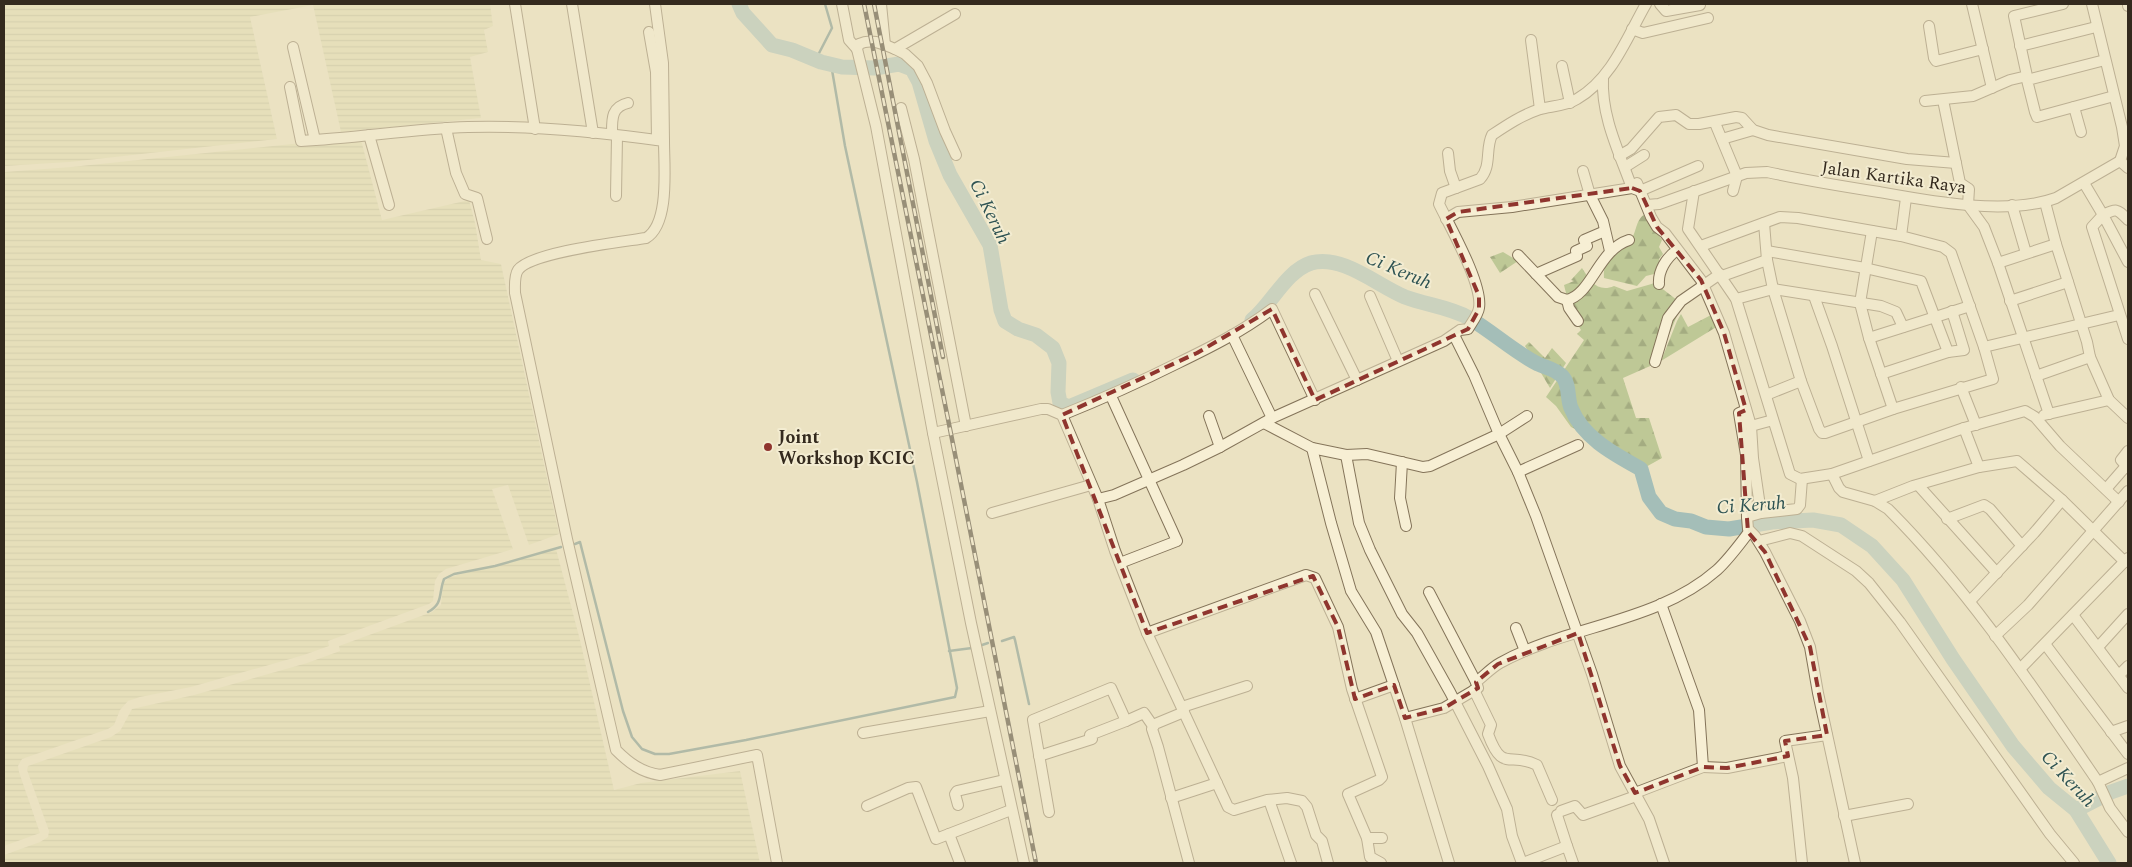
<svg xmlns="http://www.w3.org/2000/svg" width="2132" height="867" font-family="Spectral,serif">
<defs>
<pattern id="farmland-rules" width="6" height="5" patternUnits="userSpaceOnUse" patternTransform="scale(1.25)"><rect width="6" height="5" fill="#e0dcb0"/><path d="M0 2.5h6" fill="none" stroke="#c1bd97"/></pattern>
<pattern id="forest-firs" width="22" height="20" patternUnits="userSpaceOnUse" patternTransform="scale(1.25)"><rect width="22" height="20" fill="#bec896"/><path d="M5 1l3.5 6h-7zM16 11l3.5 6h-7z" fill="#a4ac81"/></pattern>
</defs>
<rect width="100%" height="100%" fill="#ebe2c2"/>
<g fill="url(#farmland-rules)">
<path d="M4 4H490L493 26 484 30 488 52 470 57 481 118 341 132 313 5 250 17 277 139 70 162 4 166Z"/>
<path d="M361 140 382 220 469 200 475 223 481 260 501 264 559 534 529 545 508 485 492 489 513 549 446 569 439 574 435 581 433 601 429 604 328 641 329 646 304 655 191 687 140 697 128 701 120 710 114 725 108 729 22 759 18 766 19 772 40 833 4 846V172L71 167 301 143Z"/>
<path d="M556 549 580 640 614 790 641 783 740 771 760 863H4V855L40 842 48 837 49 831 27 770 28 766 111 737 120 731 132 709 194 695 307 663 340 651 339 646 432 612 441 605 443 583 450 577Z"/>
</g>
<g fill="url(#forest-firs)">
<path d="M1645 214 1662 240 1659 247 1663 254 1659 259 1662 267 1658 273 1646 276 1637 286 1604 278C1602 256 1620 253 1630 241 1637 233 1635 220 1645 214Z"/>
<path d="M1503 252 1518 261 1500 273 1490 257Z"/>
<path d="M1582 268C1590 281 1598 293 1614 286L1627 291 1655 283 1682 304 1657 363 1623 378 1636 418H1649L1662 458 1635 473 1594 438 1571 427 1556 406 1546 397 1584 340 1577 334 1581 330 1564 302 1567 297 1564 285 1574 281 1571 280Z"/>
<path d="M1681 314 1688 327 1711 315 1718 326 1661 361 1677 321Z"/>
<path d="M1529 342 1545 358 1552 348 1566 363 1550 388 1525 346Z"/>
</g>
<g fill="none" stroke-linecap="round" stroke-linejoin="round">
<g stroke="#6c8b86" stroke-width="2.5">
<path d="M816 59 832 28 825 4"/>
<path d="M575 544 580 542 623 711 632 737 642 749 655 754H669L746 740 955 697 957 688 917 482 845 146 831 64"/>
<path d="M428 612C444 603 438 594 444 579L454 574 495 566 561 547"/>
<path d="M1002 641 1014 637 1015 640 1029 704"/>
<path d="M982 645 988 643"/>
<path d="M949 651 972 648"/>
</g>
<g stroke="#a4beb8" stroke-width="15">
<path d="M739 4 743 13 772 45 792 50 821 62 842 67 875 68 899 64 912 69 919 82 936 141 950 175 990 245 1001 310 1005 321 1018 329 1036 335 1053 348 1059 363 1058 392 1060 403 1069 407 1133 380"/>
<path d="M1252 320C1271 305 1286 271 1311 263 1342 254 1378 286 1405 297 1426 305 1450 307 1469 318 1493 332 1514 352 1538 364 1547 368 1555 369 1562 376 1570 384 1567 399 1571 408 1583 438 1614 454 1641 469L1649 497 1661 513 1675 519 1691 521 1706 527 1729 529 1772 522 1813 520 1841 525 1872 546 1903 580 1953 659 2013 746 2049 788 2076 810 2109 863"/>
<path d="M2076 810 2111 792 2128 786"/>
</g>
<defs>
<g id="street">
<path d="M515 4 535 129"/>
<path d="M572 4 593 133"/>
<path d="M655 4 663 63 664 141"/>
<path d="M842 4 849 40 857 49"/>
<path d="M881 4 885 45"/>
<path d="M1660 4 1666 11 1700 5"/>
<path d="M1972 4 1992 88"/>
<path d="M2092 4 2122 127 2125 146 2120 161"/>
<path d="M2128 4V6"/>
<path d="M955 14 895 49C883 44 872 38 859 44L857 49 876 126 933 433 971 623 1024 863"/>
<path d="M1929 26 1934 58 1936 61 1983 49"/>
<path d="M1632 29 1643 33 1708 18"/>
<path d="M649 32 656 72 657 140"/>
<path d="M1531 40 1540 109"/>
<path d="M2020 46 2096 27"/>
<path d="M293 47 315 140"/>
<path d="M895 49 905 54 918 66 927 83 945 131 956 155"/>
<path d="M2105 60 2027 80 2035 112 2037 117 2114 96"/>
<path d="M1562 66 1570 103"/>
<path d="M1603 78C1601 116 1619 152 1632 188"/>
<path d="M290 87 301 141C357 138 412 129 468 127 533 125 600 132 664 141 664 167 670 224 646 238 621 242 531 252 518 270 514 276 515 286 515 293L567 539 616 750C629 763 641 772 660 775L757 755 777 863"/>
<path d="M1943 100 1960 183 1969 189 1968 205 1984 227 1998 263 2049 414"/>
<path d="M1925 101 1973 96 2010 80 2027 76 2014 16 2063 4"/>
<path d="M2074 107 2081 132"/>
<path d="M901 108 914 159 966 426"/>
<path d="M1715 123 1737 176 1733 191"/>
<path d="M446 128 456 173 465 194 477 198 487 239"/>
<path d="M612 134C612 119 611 107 628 103"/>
<path d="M369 135 389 205"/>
<path d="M1722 139 1753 130"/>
<path d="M1448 153 1450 171 1456 188"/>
<path d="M1619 156 1631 149 1659 117 1676 115 1689 124H1699L1736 117 1742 118 1753 130 1768 135 1907 159 1956 163"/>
<path d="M1625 167 1644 155"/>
<path d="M1583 171 1590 195 1603 221 1610 251"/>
<path d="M1637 183 1651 217 1657 227 1665 233 1701 280 1724 333 1751 426 1753 458 1761 513"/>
<path d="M2084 183 2103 215C2117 208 2117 209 2128 220"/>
<path d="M1694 191 1688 229 1736 299 1790 474 1800 479 1832 474 1964 428 2025 411 2035 417 2060 446 2119 502"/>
<path d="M616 196 617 136"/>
<path d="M2045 202 2056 244 2087 342 2090 357 2109 400 2128 418"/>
<path d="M1647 205 1659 204 1746 173 1767 172C1804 180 1841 186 1879 192 1929 201 2007 216 2056 198L2120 161 2128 168"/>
<path d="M2012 205 2026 253"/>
<path d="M1446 219 1458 212 1512 207 1632 188 1640 191 1698 166"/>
<path d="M1764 223 1767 260 1773 289 1801 381 1819 429 1822 433H1825L1893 409 1993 379 1984 347 1951 253 1943 247 1901 236 1906 198"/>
<path d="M1872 231 1860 303 1869 338 1893 409"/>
<path d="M1701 246 1780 217 1798 218 1901 236"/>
<path d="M1767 251 1865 268 1921 281 1948 352"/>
<path d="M1518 255 1558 297 1567 300C1592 294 1598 250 1629 240"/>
<path d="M2128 262 2103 215 2092 227 2128 339"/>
<path d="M1998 263 2056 244"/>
<path d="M1536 274 1577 256 1576 251 1587 246 1584 240 1605 231"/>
<path d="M1722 276 1767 260"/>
<path d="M1659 284C1658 271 1666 258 1677 250"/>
<path d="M1315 294 1357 380"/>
<path d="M1370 296 1398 361"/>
<path d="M1814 296 1832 346 1869 461"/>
<path d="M1736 299 1773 289 1881 306 1896 312 1903 327"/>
<path d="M1567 300 1569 308 1578 321"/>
<path d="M2010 301 2068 282"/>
<path d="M1232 335 1272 418"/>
<path d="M1454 335 1474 375 1499 434 1518 472 1536 516 1592 674 1620 766 1649 819 1664 863"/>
<path d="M1869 338 1970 306"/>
<path d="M1984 347 2119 315"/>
<path d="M1655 362 1668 318 1681 301 1720 274"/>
<path d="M1881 374 1948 352 1964 350 1952 311"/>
<path d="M2036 376 2090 357"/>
<path d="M1961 387 1976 425"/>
<path d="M1766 395 1801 381"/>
<path d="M1111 396 1177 541 1120 563"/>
<path d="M1746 410 1739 413 1746 455 1747 517"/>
<path d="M1062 415C1102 399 1140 382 1178 363 1211 347 1243 331 1272 309L1315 400"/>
<path d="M2044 415 2109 400"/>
<path d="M1209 416 1220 447"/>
<path d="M1264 423 1312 448 1346 455 1367 454 1423 467 1430 466 1499 434 1527 416"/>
<path d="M1751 426 1773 420"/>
<path d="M1964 428 1979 467"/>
<path d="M933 433 1041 409H1048L1062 415 1098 499 1115 551 1147 633 1228 807 1234 810 1267 800 1287 798 1302 801 1307 807 1316 835 1322 841 1328 863"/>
<path d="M1312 448 1331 523 1351 591 1376 632 1405 718 1449 863"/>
<path d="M2128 451 2121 460 2128 468"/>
<path d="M1346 455 1359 523 1370 550 1402 614 1417 633 1450 692 1488 766 1507 809 1512 836 1522 863"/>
<path d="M1402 462 1400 498 1406 526"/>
<path d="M1518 472 1578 445"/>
<path d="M1832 474 1839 488 1843 492 1875 501 1888 509C1969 590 2033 687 2098 782L2128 768"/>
<path d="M1802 479 1800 505 1797 509 1761 513 1747 517 1748 529 1755 536 1765 552 1800 621 1810 647 1818 693 1855 863"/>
<path d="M1918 485 1997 573"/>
<path d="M2106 489 2126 466"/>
<path d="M1098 499 1114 495 1183 465 1220 447 1272 418 1444 341 1460 330 1468 329C1472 322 1478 315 1479 308 1483 284 1450 227 1439 204L1442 193 1480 179C1492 166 1485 149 1492 135 1507 125 1522 115 1540 109 1552 106 1566 106 1577 99 1612 79 1627 37 1646 4"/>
<path d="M1875 501 1913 486 1979 467 2017 461 2062 500 2125 562"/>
<path d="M992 513 1091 485"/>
<path d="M1947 519 1984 505 1990 509 2022 546"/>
<path d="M1759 541 1790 533 1802 536 1856 571 1869 583 1900 622 2050 834 2074 863"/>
<path d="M1429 592 1476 682"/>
<path d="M1970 601 2034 533 2062 500"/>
<path d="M2073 615 2128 688"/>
<path d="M1516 628 1525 651"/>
<path d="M1147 633 1306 575 1315 578 1338 627 1352 689 1382 777 1379 780 1348 794 1367 838 1370 857 1381 863"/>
<path d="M1995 636 2028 605 2128 491"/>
<path d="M2045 644 2128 754"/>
<path d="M2099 646 2128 614"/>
<path d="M2020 669 2128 558"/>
<path d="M2119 675 2128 666"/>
<path d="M1474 690 1491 725 1488 734C1503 774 1509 751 1537 765L1552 800"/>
<path d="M1355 699 1394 685"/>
<path d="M1182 707 1247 686"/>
<path d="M1184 712 1155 724 1152 729 1158 747 1189 863"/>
<path d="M1405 718 1444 708 1478 688 1476 682C1484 676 1491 668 1500 663 1568 625 1657 623 1717 570 1729 559 1739 545 1749 532"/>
<path d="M2111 732 2128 726"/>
<path d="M863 733 990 711"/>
<path d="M1039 756 1092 739 1090 735 1126 721"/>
<path d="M1703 767 1727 768 1788 756"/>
<path d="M2098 782 2110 808 2128 832"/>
<path d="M1635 793 1703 767 1699 710 1661 604"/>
<path d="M1171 798 1217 783"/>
<path d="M1269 800 1291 863"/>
<path d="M958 805 955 794 957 791 1004 780"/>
<path d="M867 806 908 788 916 787 936 839 1011 810"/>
<path d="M1561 811 1575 806 1583 815 1636 796"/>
<path d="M1049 812 1033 720 1111 688 1126 721 1144 713 1153 726"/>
<path d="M1557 815 1567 846"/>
<path d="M1844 816 1908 804"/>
<path d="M949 834 960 863"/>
<path d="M1367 838H1382"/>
<path d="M1523 863 1567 846 1573 863"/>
<path d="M1802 863 1793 778 1785 741 1827 735"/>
</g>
</defs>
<use href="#street" stroke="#84745a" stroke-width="12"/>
<use href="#street" stroke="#f7efd4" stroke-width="10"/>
<defs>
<g id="rail">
<path d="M864 4 950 429 1036 863"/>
<path d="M874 4 943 357"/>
</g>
</defs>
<use href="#rail" stroke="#342a1e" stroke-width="4.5"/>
<use href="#rail" stroke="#f3ecd1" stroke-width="2.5" stroke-dasharray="8" stroke-linecap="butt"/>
</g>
<path d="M0 0H2132V867H0ZM1632 188 1640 191 1657 227 1701 280 1724 333 1746 410 1739 413 1748 532 1765 552 1810 647 1827 735 1785 741 1788 756 1727 768 1703 767 1635 793 1620 766 1578 633 1498 664 1476 682 1478 688 1444 708 1405 718 1394 685 1355 699 1338 627 1313 576 1147 633 1062 415 1197 353 1272 309 1315 400 1468 329 1479 309V296L1446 219 1458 212Z" fill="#ebe2c2" fill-opacity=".55" fill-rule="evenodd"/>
<path fill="none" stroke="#8f352e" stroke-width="4" stroke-dasharray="10 6" stroke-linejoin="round" d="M1632 188 1640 191 1657 227 1701 280 1724 333 1746 410 1739 413 1748 532 1765 552 1810 647 1827 735 1785 741 1788 756 1727 768 1703 767 1635 793 1620 766 1578 633 1498 664 1476 682 1478 688 1444 708 1405 718 1394 685 1355 699 1338 627 1313 576 1147 633 1062 415 1197 353 1272 309 1315 400 1468 329 1479 309V296L1446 219 1458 212Z"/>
<circle fill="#8f352e" stroke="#f3ecd1" stroke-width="2" cx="768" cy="447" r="5"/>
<g text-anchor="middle" stroke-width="4" stroke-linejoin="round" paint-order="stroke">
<g font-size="18" fill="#342a1e" stroke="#f3ecd1">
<text transform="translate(1894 177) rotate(8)" y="6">Jalan Kartika Raya</text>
</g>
<g font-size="18" font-weight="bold" fill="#342a1e" stroke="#f3ecd1" text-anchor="start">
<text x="778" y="443">Joint<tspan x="778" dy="21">Workshop KCIC</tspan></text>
</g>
<g font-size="19" font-style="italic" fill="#2e5353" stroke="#f3ecd1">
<text transform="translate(991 211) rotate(64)" y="7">Ci Keruh</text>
<text transform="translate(1399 269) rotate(23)" y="7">Ci Keruh</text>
<text transform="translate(1751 504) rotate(-4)" y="7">Ci Keruh</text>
<text transform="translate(2069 778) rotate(47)" y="7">Ci Keruh</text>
</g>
</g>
<rect width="2132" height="867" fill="none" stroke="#342a1e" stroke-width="10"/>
</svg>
